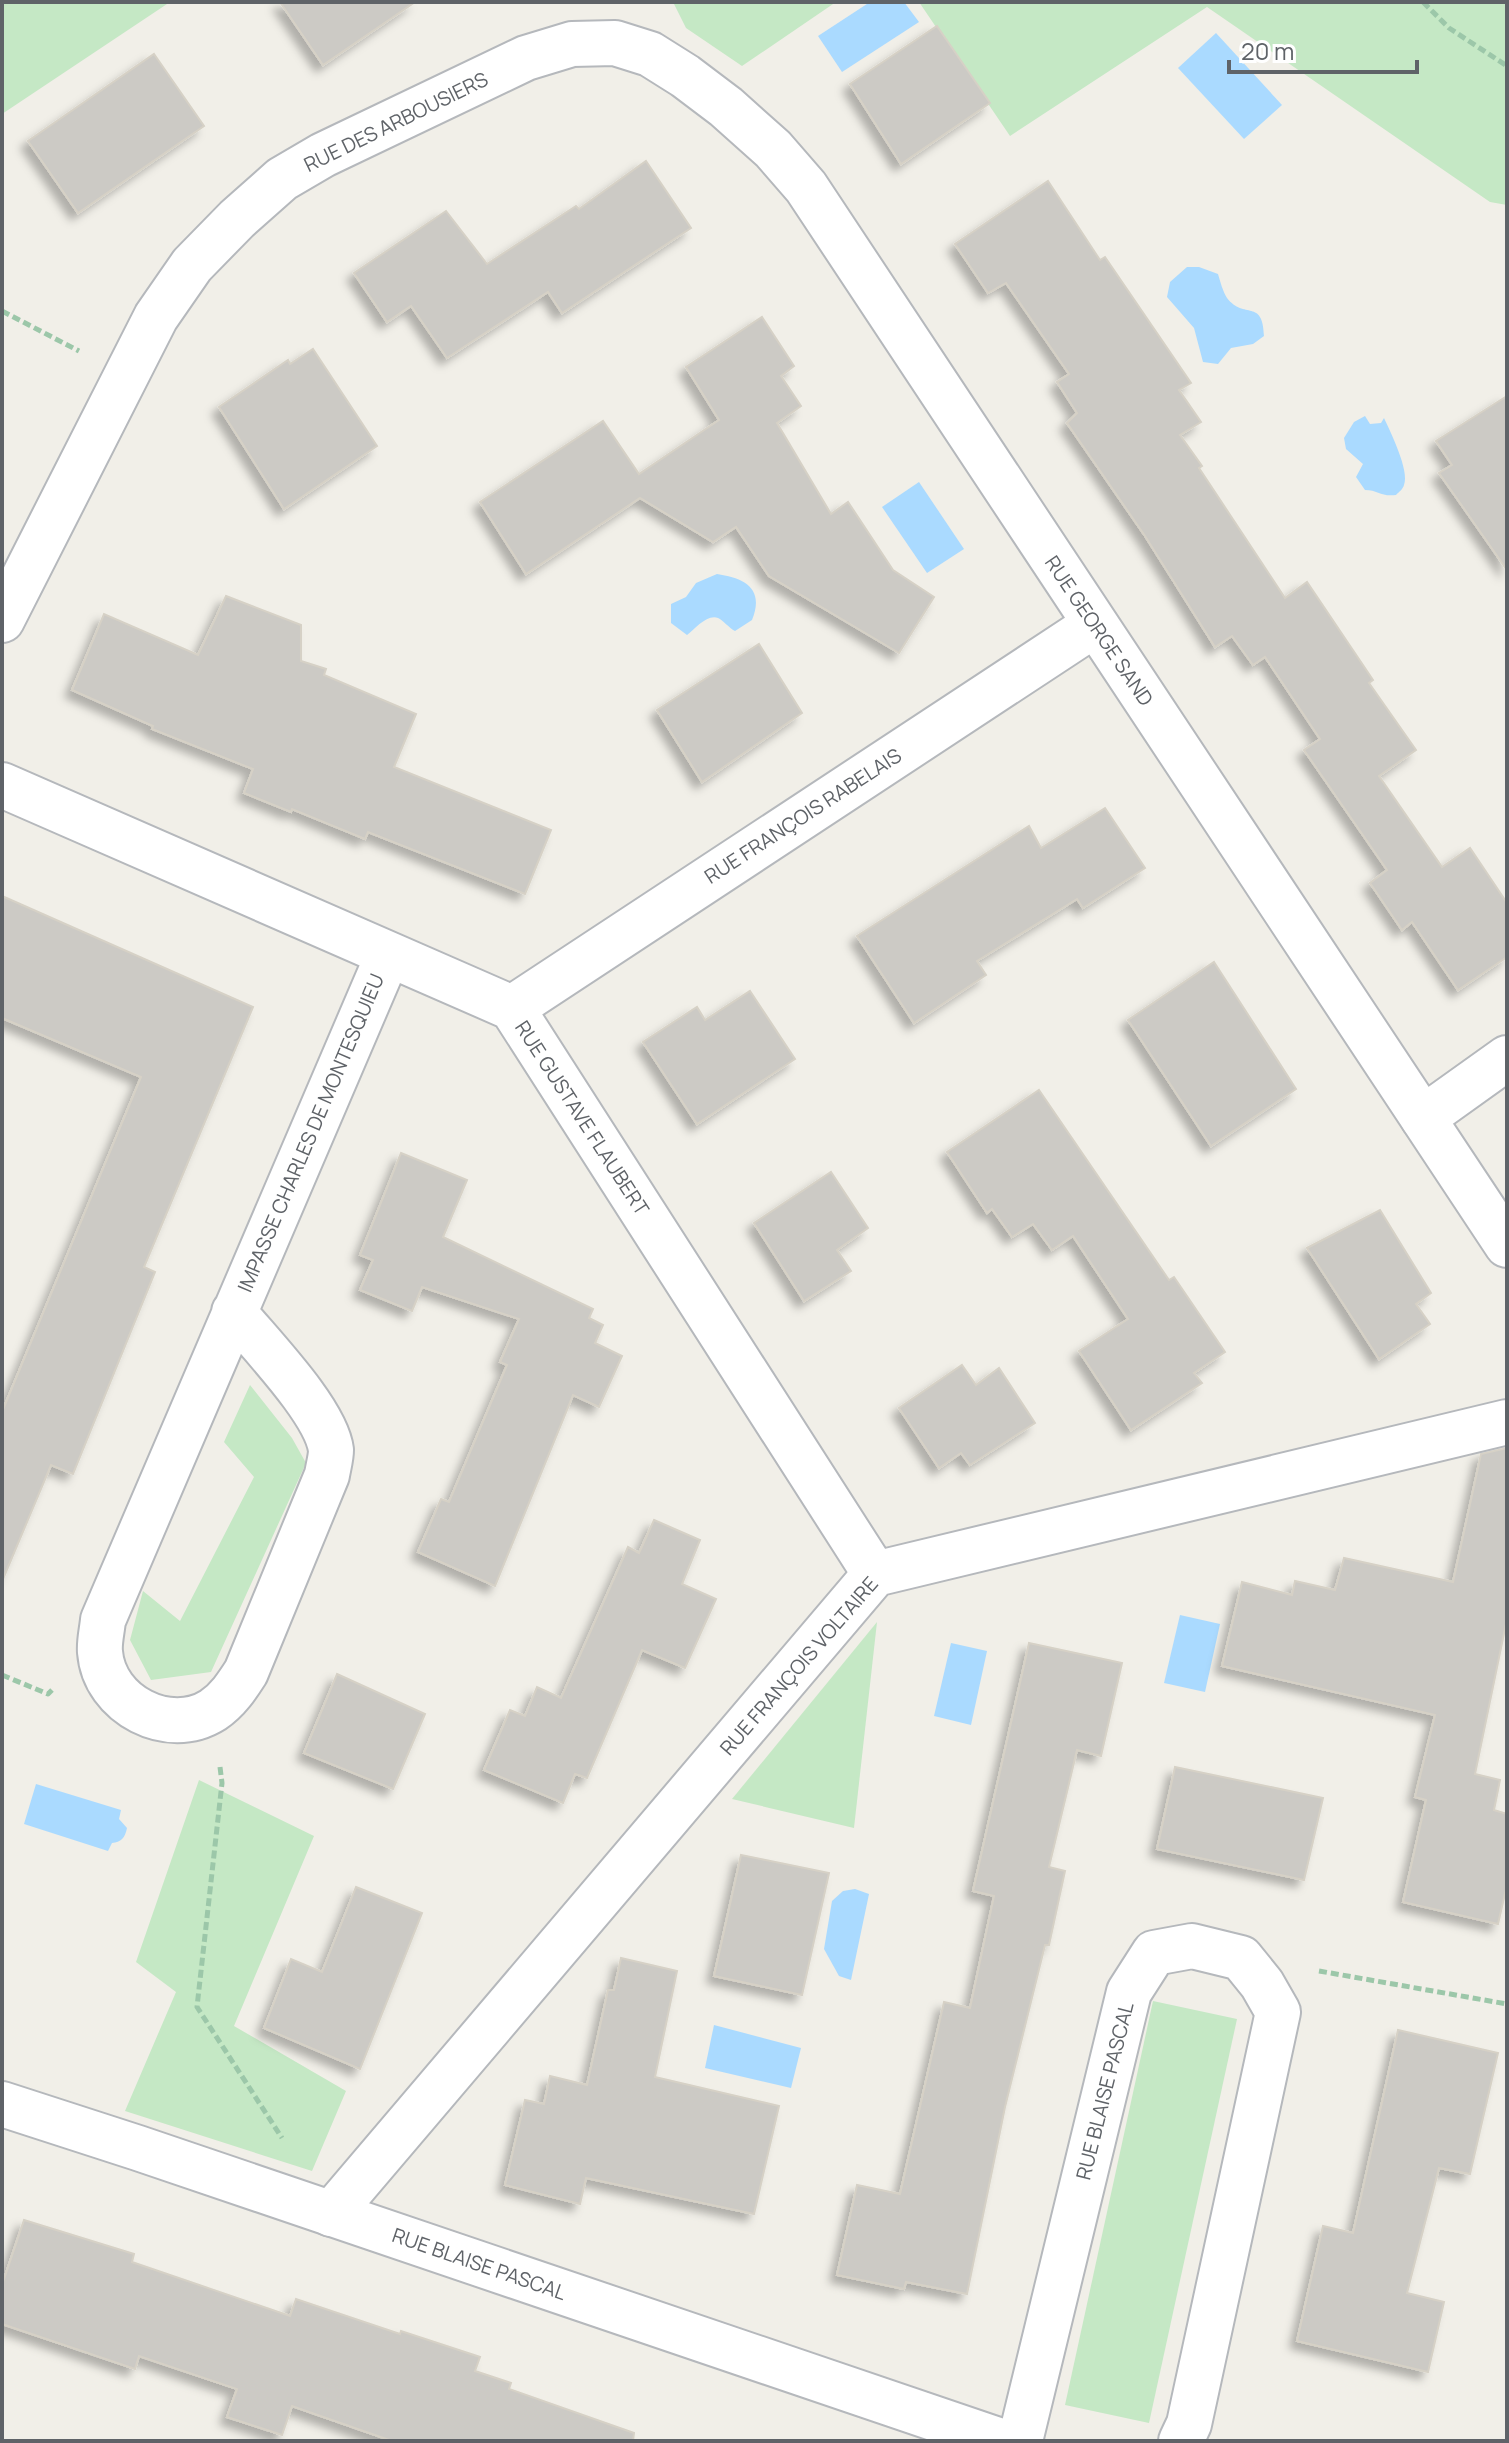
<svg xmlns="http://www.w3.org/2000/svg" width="1509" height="2443" font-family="Manrope,sans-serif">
<defs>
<filter id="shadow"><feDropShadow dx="-7" dy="7" stdDeviation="4" flood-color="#0004"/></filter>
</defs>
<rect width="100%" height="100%" fill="#f1efe8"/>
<g fill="#c5e8c5">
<path d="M2 2H170L2 114Z"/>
<path d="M673 2H836L742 66 686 28Z"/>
<path d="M919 2H1507V205L1490 202 1207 7 1010 136Z"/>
<path d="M250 1385 292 1438 306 1463 211 1672 151 1680 130 1640 143 1591 180 1621 254 1477 224 1442Z"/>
<path d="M877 1622 854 1828 732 1799Z"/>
<path d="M199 1780 314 1836 234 2026 346 2091 312 2171 125 2111 176 1992 136 1962Z"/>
<path d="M1153 2001 1237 2019 1149 2423 1065 2405Z"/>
</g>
<g fill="#aadaff">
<path d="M870 2H904L919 22 842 72 818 36Z"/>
<path d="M1216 33 1282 105 1244 139 1178 68Z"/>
<path d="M1187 267H1199L1218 274C1220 281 1223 292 1227 298 1244 320 1263 298 1264 336L1253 344 1231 348 1218 364 1203 362 1194 328 1167 297 1170 282Z"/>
<path d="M1365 416 1370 424 1381 423 1384 418C1390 431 1410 471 1404 485 1403 489 1399 492 1396 495 1381 497 1378 490 1365 490L1356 477 1363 464 1346 449 1344 438 1354 422Z"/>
<path d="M919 482 964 549 927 573 882 507Z"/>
<path d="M717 574C744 578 765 588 752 620L735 631C729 628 723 620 718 618 707 614 695 629 687 635L671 623V604L686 597 696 583Z"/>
<path d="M1180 1615 1220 1624 1205 1692 1164 1683Z"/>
<path d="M951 1643 987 1651 971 1725 934 1716Z"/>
<path d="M36 1784 121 1810 119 1819 127 1828C125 1838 121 1842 112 1843L108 1851 24 1824Z"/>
<path d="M855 1889 869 1894 851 1980 839 1976 824 1949 832 1901 843 1891Z"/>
<path d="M714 2025 801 2048 791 2088 705 2068Z"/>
</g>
<g fill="#cccac5" stroke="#d6d1c6" stroke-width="2" filter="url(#shadow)">
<path d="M280 2H415L323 65Z"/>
<path d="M937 26 990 103 901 164 850 84Z"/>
<path d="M154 54 204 126 78 213 28 141Z"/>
<path d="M646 161 691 228 562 313 548 292 447 358 411 306 387 322 354 273 446 211 487 264 576 206 579 209Z"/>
<path d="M1048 181 1100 260 1105 257 1191 383 1179 390 1201 422 1180 435 1202 466 1199 468 1285 598 1307 582 1373 680 1369 683 1416 750 1379 776 1442 867 1470 848 1507 903V957L1458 990 1412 922 1402 930 1370 883 1387 870 1304 750 1320 739 1265 657 1253 665 1232 636 1215 647 1145 536 1067 423 1077 413 1057 382 1069 374 1006 283 988 293 955 244Z"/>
<path d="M762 317 794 366 781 376 801 406 777 423 831 514 848 502 893 570 934 597 899 653 769 576 736 527 713 542 640 498 526 574 480 502 603 421 639 474 719 420 686 367Z"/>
<path d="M313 349 377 446 284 509 219 407 288 360 290 364Z"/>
<path d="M1507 396V570L1439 473 1452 465 1436 441Z"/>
<path d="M226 596 301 625V661L326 669 324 675 416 714 394 767 551 830 525 894 368 832 365 839 292 809 291 812 244 793 253 769 152 729 153 726 72 690 104 614 198 655Z"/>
<path d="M759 644 802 713 702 782 657 710Z"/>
<path d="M1105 808 1145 868 1083 908 1077 899 977 961 986 975 914 1023 857 936 1029 826 1041 848Z"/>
<path d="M2 896 253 1007 144 1267 155 1272 73 1474 51 1465 3 1579 2 1412 141 1077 2 1018Z"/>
<path d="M1214 962 1296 1089 1211 1146 1128 1020Z"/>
<path d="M750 991 795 1059 697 1124 643 1042 697 1007 705 1020Z"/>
<path d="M1039 1090 1169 1280 1174 1277 1225 1352 1194 1373 1202 1383 1131 1430 1079 1351 1128 1319 1073 1236 1052 1250 1033 1224 1012 1237 992 1209 987 1213 947 1152Z"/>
<path d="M401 1153 467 1180 443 1237 593 1309 589 1318 603 1325 595 1343 622 1356 599 1407 573 1395 495 1586 418 1552 441 1499 449 1502 507 1365 500 1362 519 1319 422 1287 412 1311 360 1290 373 1260 360 1255Z"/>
<path d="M831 1172 868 1228 837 1250 851 1271 804 1301 754 1223Z"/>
<path d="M1380 1210 1431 1293 1416 1304 1430 1324 1379 1359 1307 1248Z"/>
<path d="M962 1365 976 1385 999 1368 1035 1423 970 1465 961 1453 939 1468 899 1408Z"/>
<path d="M1507 1448V1619L1475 1774 1500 1780 1494 1810 1507 1814V1885L1498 1924 1403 1902 1426 1800 1415 1797 1435 1715 1222 1666 1242 1582 1292 1595 1295 1581 1335 1590 1344 1558 1453 1582 1481 1454Z"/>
<path d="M654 1520 700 1540 682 1584 716 1599 685 1668 642 1650 587 1778 575 1774 563 1803 484 1770 510 1710 525 1716 537 1687 561 1698 628 1547 639 1553Z"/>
<path d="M1029 1643 1122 1663 1101 1756 1077 1750 1049 1867 1065 1871 1049 1945H1045L1005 2107 967 2294 906 2282 904 2289 837 2275 857 2185 900 2194 944 2002 970 2008 994 1896 973 1891Z"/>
<path d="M337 1674 425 1714 393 1789 304 1753Z"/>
<path d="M1175 1767 1323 1798 1304 1880 1157 1849Z"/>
<path d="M741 1855 829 1873 802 1995 714 1976Z"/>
<path d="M356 1887 422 1913 360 2069 264 2028 291 1959 322 1972Z"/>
<path d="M621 1958 677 1971 655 2077 779 2106 754 2214 586 2178 580 2204 505 2185 525 2100 544 2104 550 2076 587 2085 608 1990H614Z"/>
<path d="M1398 2030 1498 2053 1470 2174 1439 2168 1407 2293 1444 2302 1428 2372 1297 2341 1323 2226 1353 2233Z"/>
<path d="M24 2220 134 2254 132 2262 290 2316 296 2299 400 2334 401 2331 480 2357 475 2371 511 2383 509 2389 634 2433 633 2441H392L292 2406 282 2435 227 2417 237 2389 139 2356 135 2369 2 2324V2285Z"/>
</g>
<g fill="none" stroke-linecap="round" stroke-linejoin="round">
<defs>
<g id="minor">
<path d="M2 620 156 317 192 265 237 219 282 179 323 155 526 58 572 44 615 43 650 54 685 76 726 107 773 149 806 187 1507 1245"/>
<path d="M2 785 512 1008 875 1574"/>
<path d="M512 1008 1094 625"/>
<path d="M1423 1118 1507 1058"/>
<path d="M234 1312C260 1344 326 1411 331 1450 331 1458 328 1468 327 1475L246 1672C237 1686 228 1700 213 1710 169 1738 104 1705 100 1652 99 1642 102 1631 103 1620L388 955"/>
<path d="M2 2104 138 2148 1001 2441"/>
<path d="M331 2214 875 1574 1507 1422"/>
<path d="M1020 2441 1129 1992 1154 1953 1192 1946 1241 1958 1262 1984 1278 2012 1189 2424 1181 2441"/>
</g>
</defs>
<use href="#minor" stroke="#b5b8bc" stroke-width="48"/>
<g stroke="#9cc7a9" stroke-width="5" stroke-dasharray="8 4" stroke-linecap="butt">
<path d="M1423 2 1449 28 1507 66"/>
<path d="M2 311 79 351"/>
<path d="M2 1675 48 1694 52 1690"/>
<path d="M220 1767 222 1783 197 2007 282 2138"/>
<path d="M1319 1971 1507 2004"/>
</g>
<use href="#minor" stroke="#fff" stroke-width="44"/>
</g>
<g text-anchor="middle" stroke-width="6" stroke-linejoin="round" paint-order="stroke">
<g font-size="20" fill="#5f6368" stroke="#fff">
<text transform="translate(396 122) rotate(-26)" y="7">RUE DES ARBOUSIERS</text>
<text transform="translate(1099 631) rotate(56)" y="7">RUE GEORGE SAND</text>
<text transform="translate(803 816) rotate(-33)" y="7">RUE FRANÇOIS RABELAIS</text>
<text transform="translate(582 1118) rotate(57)" y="7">RUE GUSTAVE FLAUBERT</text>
<text transform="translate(311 1133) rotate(-67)" y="7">IMPASSE CHARLES DE MONTESQUIEU</text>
<text transform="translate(799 1666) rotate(-49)" y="7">RUE FRANÇOIS VOLTAIRE</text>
<text transform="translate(1105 2091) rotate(-76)" y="7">RUE BLAISE PASCAL</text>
<text transform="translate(479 2264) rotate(19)" y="7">RUE BLAISE PASCAL</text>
</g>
</g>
<rect width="1509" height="2443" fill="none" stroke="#5f6368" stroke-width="8"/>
<path d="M1229 60v12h188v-12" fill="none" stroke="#5f6368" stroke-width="4"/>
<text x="1241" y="60" font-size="24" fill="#5f6368" stroke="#ffffff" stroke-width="6" paint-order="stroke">20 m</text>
</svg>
